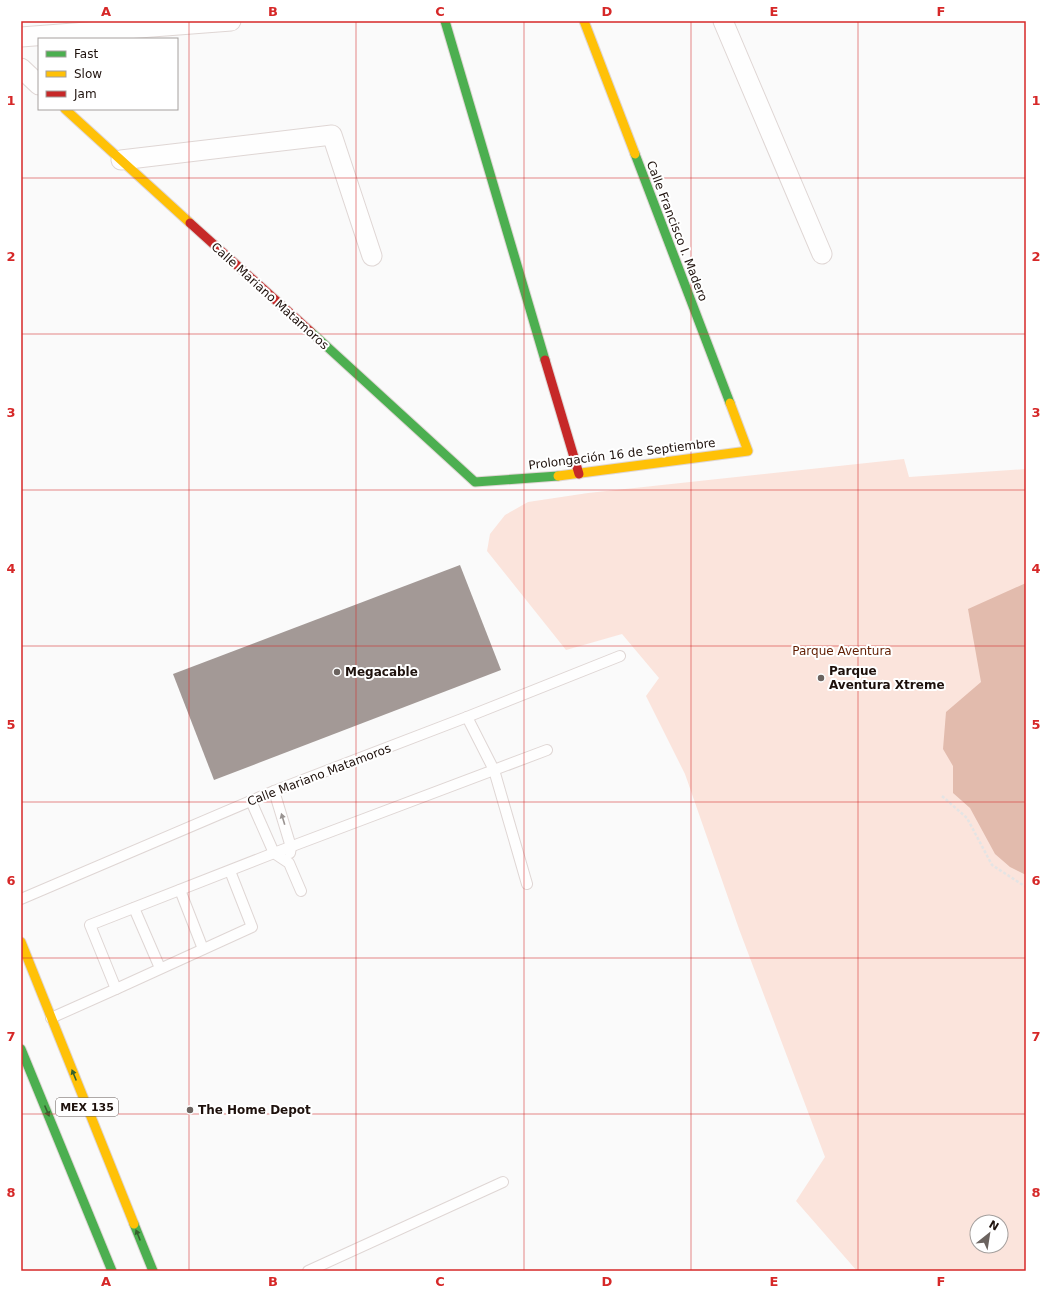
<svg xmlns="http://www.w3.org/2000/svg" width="1047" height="1292" font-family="'DejaVu Sans',sans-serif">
<rect width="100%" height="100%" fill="#fafafa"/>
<path fill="#fbe4dc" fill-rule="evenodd" d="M904 459 909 477 1026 469V1271H857L796 1201 825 1157 739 929 685 774 646 696 659 678 622 634 566 650 487 551 490 534 505 515 528 502 588 493ZM977 1222H1001V1246H977Z"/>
<path fill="#e2bbad" d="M1026 583V875L1010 867 995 854 970 808 953 793V766L943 749 946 712 981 682 968 609Z"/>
<path fill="#a39996" d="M460 565 501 670 214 780 173 674Z"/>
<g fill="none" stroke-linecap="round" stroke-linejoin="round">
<defs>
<g id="lane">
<path d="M467 717 494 770 527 884"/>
<path d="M274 791 291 847 290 853"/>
<path d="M251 801 274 853 289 863 301 891"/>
<path d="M180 890 203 949"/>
<path d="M21 899 274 791 467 717 620 656"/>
<path d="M134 908 160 968"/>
<path d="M116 989 252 927 230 871"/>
<path d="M51 1018 116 989 90 925 274 853 547 750"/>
<path d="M308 1271 503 1182"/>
</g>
<g id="street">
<path d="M723 21 822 254"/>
<path d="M21 37 231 21"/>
<path d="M21 68 39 85"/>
<path d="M121 160 332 135 372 256"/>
</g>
<g id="fast">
<path d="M445 21 545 360"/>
<path d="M635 154 730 403"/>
<path d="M311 332 475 482 558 476"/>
<path d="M21 1049 112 1271"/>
<path d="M134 1224 153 1271"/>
</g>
<g id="slow">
<path d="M584 21 635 154"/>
<path d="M65 109 190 223"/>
<path d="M558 476 748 451 730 403"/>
<path d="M21 942 134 1224"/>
</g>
<g id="jam">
<path d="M190 223 311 332"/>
<path d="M545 360 579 474"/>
</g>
</defs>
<use href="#lane" stroke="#dfd6d4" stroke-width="12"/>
<use href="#street" stroke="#dfd6d4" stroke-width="21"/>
<use href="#fast" stroke="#dfd6d4" stroke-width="11"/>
<use href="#slow" stroke="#dfd6d4" stroke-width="11"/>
<use href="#jam" stroke="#dfd6d4" stroke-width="11"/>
<path stroke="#e4e4e4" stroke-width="2.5" stroke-dasharray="3 2" stroke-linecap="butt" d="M942 796 967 818 992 865 1026 887"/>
<use href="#lane" stroke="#fefefe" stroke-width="10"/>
<use href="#street" stroke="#fefefe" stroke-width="19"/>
<use href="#fast" stroke="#4caf50" stroke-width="9"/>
<use href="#slow" stroke="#ffc107" stroke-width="9"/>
<use href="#jam" stroke="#c62828" stroke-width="9"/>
</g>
<defs><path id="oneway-solid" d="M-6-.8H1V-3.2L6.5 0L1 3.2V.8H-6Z"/></defs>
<use fill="#999391" href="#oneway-solid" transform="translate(283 819) rotate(-107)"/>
<g fill="#35602e">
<use href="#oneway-solid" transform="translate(74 1075) rotate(-112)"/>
<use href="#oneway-solid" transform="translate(47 1111) rotate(67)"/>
<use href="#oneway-solid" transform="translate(138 1235) rotate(-112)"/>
</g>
<path fill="none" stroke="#d62828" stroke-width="1" stroke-opacity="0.55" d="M189 21V1271M356 21V1271M524 21V1271M691 21V1271M858 21V1271M21 178H1026M21 334H1026M21 490H1026M21 646H1026M21 802H1026M21 958H1026M21 1114H1026"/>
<g fill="#6b635f" stroke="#fff" stroke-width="1.5">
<circle cx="337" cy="672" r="4"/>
<circle cx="821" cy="678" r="4"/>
<circle cx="190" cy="1110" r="4"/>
</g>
<g text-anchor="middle" stroke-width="4" stroke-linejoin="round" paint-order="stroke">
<rect fill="#fff" stroke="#625855" stroke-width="1" x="56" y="1098" width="62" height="18" rx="3"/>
<g font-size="11" font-weight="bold" fill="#1e110c">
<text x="87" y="1111">MEX 135</text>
</g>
<g font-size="12" fill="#1e110c" stroke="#fff">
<text transform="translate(677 231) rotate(69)" y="4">Calle Francisco I. Madero</text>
<text transform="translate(270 296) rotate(42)" y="4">Calle Mariano Matamoros</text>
<text transform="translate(622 454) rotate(-7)" y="4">Prolongación 16 de Septiembre</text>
<text transform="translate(319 775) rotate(-21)" y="4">Calle Mariano Matamoros</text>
</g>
<g font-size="12" fill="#611e02" stroke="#fff">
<text x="842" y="655">Parque Aventura</text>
</g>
<g font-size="12" font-weight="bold" fill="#1e110c" stroke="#fff" text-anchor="start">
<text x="829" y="675">Parque<tspan x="829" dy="14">Aventura Xtreme</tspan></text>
<text x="345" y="676">Megacable</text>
<text x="198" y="1114">The Home Depot</text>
</g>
</g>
<rect width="1047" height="1292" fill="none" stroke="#ffffff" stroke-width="44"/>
<rect x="38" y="38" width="140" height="72" fill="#ffffff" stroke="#a5a09e"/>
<rect x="46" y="51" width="20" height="6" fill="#4caf50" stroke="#a5a09e"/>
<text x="74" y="58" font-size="12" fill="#1e110c">Fast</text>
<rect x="46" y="71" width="20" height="6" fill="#ffc107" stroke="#a5a09e"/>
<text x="74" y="78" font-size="12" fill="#1e110c">Slow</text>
<rect x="46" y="91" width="20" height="6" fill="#c62828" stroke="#a5a09e"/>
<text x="74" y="98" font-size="12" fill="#1e110c">Jam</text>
<g transform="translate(989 1234) rotate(30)"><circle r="19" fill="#ffffff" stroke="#a5a09e"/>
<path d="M0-3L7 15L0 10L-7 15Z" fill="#6b635f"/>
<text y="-6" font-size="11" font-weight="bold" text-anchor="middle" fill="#1e110c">N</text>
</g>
<rect x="22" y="22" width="1003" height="1248" fill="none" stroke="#d62828" stroke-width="1.5"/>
<g font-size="13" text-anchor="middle" font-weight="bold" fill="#d62828">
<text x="106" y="16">A</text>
<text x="273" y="16">B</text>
<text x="440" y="16">C</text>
<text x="607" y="16">D</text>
<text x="774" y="16">E</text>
<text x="941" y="16">F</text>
<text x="11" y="105">1</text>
<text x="1036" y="105">1</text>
<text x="11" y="261">2</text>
<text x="1036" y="261">2</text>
<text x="11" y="417">3</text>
<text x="1036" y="417">3</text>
<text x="11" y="573">4</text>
<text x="1036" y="573">4</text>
<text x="11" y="729">5</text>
<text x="1036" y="729">5</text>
<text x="11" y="885">6</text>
<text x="1036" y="885">6</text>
<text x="11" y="1041">7</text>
<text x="1036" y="1041">7</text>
<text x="11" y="1197">8</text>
<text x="1036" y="1197">8</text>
<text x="106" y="1286">A</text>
<text x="273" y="1286">B</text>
<text x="440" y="1286">C</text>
<text x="607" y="1286">D</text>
<text x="774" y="1286">E</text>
<text x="941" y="1286">F</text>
</g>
</svg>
